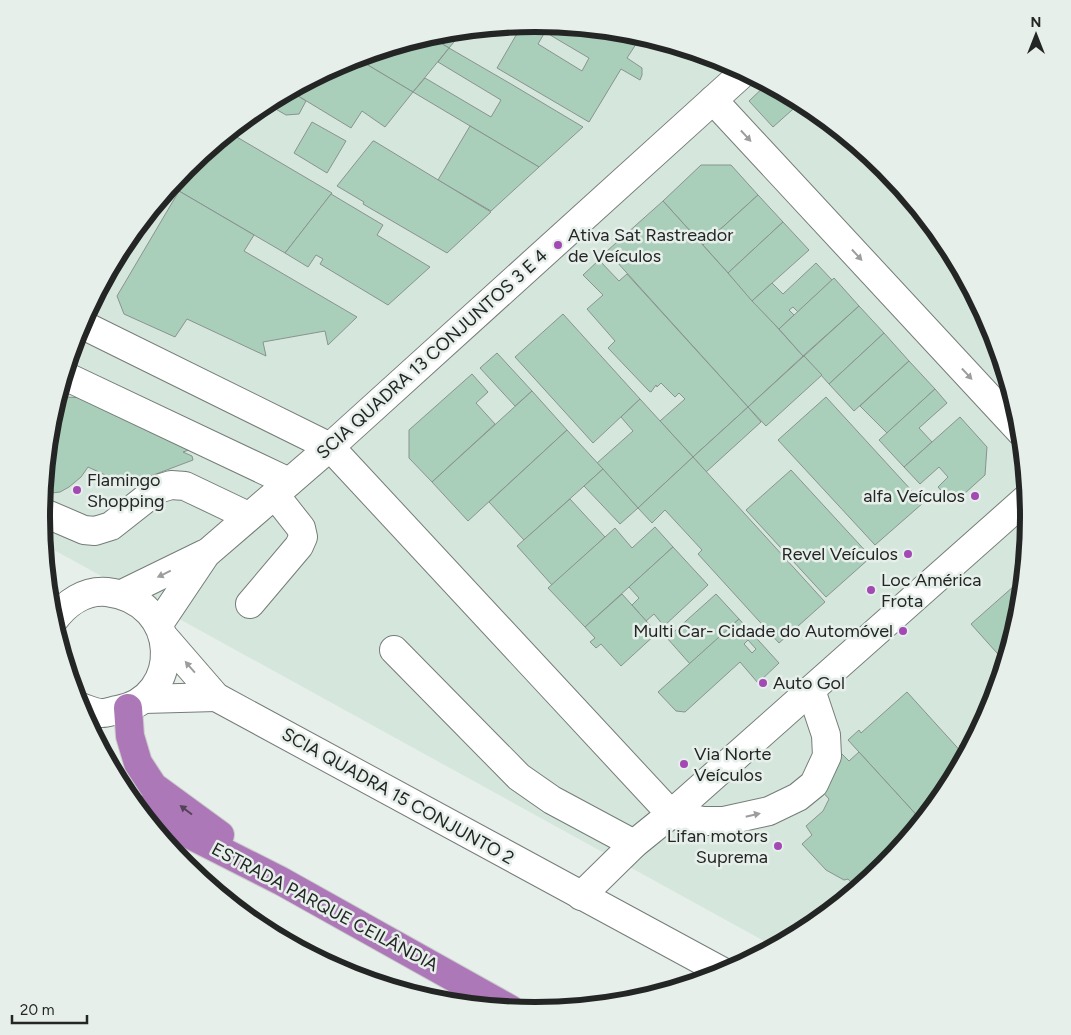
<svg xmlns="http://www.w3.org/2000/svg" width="1071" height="1035" font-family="Figtree,sans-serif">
<rect width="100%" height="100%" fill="#e6efea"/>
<path fill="#d5e6dd" d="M536 24 632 33 725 61 810 107 885 169 946 243 992 329 1020 421 1029 518 1020 614 992 707 946 792 884 867 810 928 775 947 45 545 42 517 51 421 79 328 125 243 187 168 261 107 347 61 439 33Z"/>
<g fill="#a9ceba" stroke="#8a938e" fill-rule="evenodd">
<path d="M536 24 623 32 638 41 627 58 642 68V75L640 80 621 69 589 122 497 68 522 25ZM545 32 589 58 582 71 538 44Z"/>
<path d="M463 31 449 48 429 36 439 33Z"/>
<path d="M429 36 449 48 413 92 356 58Z"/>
<path d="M449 48 511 84 583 127 539 167 413 92 425 78 491 117 501 100 438 62Z"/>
<path d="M356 58 413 92 385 127 362 111 351 128 290 91 347 61Z"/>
<path d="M767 84 774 88 775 91 777 89 801 102 773 127 749 101Z"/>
<path d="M290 91 306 101 299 114 286 115 267 104Z"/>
<path d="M312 122 346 141 327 173 294 153Z"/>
<path d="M470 126 539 167 491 211 438 180Z"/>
<path d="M230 133 332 193 285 253 179 191 197 160Z"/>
<path d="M373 141H374L491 212 447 253 363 204 364 202 337 186Z"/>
<path d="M701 165H731L758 195 703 245 663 201Z"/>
<path d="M179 191 254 235 244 251 357 317 328 345 325 331 263 342 266 356 187 319 175 337 124 314 117 296Z"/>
<path d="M331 194 383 225 377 235 430 267 388 305 320 264 323 259 316 255 308 267 285 253Z"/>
<path d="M758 195 783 222 728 273 703 245Z"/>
<path d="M663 201 803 356 748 407 607 251Z"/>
<path d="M783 222 809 250 752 301 728 273Z"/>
<path d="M599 260 619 281 627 274 748 407 693 457 660 421 685 399 679 393 675 397 661 383 657 387 656 385 651 392 649 391 608 348 615 341 587 309 603 295 583 275Z"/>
<path d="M816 263 832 280 798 312 793 307 789 310 794 315 779 329 752 301 772 283 783 294Z"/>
<path d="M834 278 859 306 803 356 779 329Z"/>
<path d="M859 306 884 333 829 384 804 356Z"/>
<path d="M563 314 640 399 593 443 515 357Z"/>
<path d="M884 333 909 361 854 411 829 384Z"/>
<path d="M497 353 532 391 515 406 480 368Z"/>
<path d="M804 356 822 375 766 426 748 407Z"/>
<path d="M909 361 935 389 887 433 860 406Z"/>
<path d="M472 374 488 392 476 403 495 424 432 482 409 458V430Z"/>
<path d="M935 389 947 403 919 428 932 442 904 467 879 440Z"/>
<path d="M532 391 567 430 468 521 432 482Z"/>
<path d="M59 395 65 397 86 398 198 447 183 452 192 456 193 460 127 485 88 467 81 477 69 487 60 492 44 494 51 421Z"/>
<path d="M826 397 923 503 875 545 778 440Z"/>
<path d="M640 399 693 457 638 508 597 463 633 431 621 417Z"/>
<path d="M748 407 761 422 706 472 693 457Z"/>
<path d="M960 417 987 447 985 475 953 504 938 487 948 477 939 467 920 484 904 467Z"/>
<path d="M567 430 603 469 524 540 489 502Z"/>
<path d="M693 457 825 602 779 643 698 554 702 550 665 510 652 523 638 508Z"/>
<path d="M603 469 638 508 620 524 584 486Z"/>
<path d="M791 470 871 557 826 597 746 510Z"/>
<path d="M570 499 605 537 552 585 517 546Z"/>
<path d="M655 527 673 547 585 627 548 588 615 528 632 548Z"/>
<path d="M673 547 708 585 664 626 654 614 646 621 632 605 639 598 629 587Z"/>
<path d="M1023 577 1022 595 1014 586Z"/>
<path d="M1014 586 1022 595 1020 614 1005 662 971 624Z"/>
<path d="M622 594 657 633 621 666 601 644 596 648 590 642 595 638 585 627Z"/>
<path d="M716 594 739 619 690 664 667 638Z"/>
<path d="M739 619 779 663 758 683 740 662 685 712 676 711 658 692ZM748 640 756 649 752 653 744 644Z"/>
<path d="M907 692 965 756 946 792 922 821 848 740 859 730 861 733Z"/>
<path d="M984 721 966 754 959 746Z"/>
<path d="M859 752 922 821 884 867 857 889 848 879 844 880 826 870 802 844 812 835 806 826 823 811 829 799 813 781 842 754 849 761Z"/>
</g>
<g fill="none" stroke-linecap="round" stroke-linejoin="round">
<defs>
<g id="minor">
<path d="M713 100 1021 432"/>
<path d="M83 322 89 328 330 447 671 814 702 821H724L769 811 798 797 814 784 827 756 826 735 811 690"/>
<path d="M65 376 289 482"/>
<path d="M42 512 84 530 95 531 111 526 158 489 171 485 185 486 248 516"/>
<path d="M122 594 204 554"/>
<path d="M250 604 299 546 303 537 301 528 275 495"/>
<path d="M53 621C66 603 85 590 107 592 182 601 183 699 117 710 112 711 107 713 102 713 95 713 87 709 80 707"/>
<path d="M159 624 206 554 330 447 744 72"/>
<path d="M164 637 216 697 725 973"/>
<path d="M394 650 519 777 552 800 634 844"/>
<path d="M144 699 216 697"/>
<path d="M581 896 634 844 671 814 1027 498"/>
</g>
<g id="highway">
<path d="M128 708 130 736 138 763 153 786 220 835"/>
<path d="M139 809 281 881 510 1009"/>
</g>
</defs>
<use href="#minor" stroke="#757d78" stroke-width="30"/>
<use href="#highway" stroke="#cacbcb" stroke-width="30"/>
<use href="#minor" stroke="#fff" stroke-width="28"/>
<use href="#highway" stroke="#ad78b7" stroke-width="28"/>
</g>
<defs><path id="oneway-solid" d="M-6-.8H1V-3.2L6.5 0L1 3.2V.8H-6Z" transform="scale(1.25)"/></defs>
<g fill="#9c9d9d">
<use href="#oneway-solid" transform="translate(746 136) rotate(47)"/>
<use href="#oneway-solid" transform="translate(857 255) rotate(47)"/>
<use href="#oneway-solid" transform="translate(967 374) rotate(47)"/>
<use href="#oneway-solid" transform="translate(164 574) rotate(154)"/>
<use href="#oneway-solid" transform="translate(190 667) rotate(-131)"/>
<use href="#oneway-solid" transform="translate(753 815) rotate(-13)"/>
</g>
<use fill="#534358" href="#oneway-solid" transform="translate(186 810) rotate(-143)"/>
<g fill="#a249b4" stroke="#e6efea" stroke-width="2">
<circle cx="558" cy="245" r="5"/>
<circle cx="77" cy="490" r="5"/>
<circle cx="975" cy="496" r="5"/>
<circle cx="908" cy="554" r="5"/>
<circle cx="871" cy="590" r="5"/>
<circle cx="903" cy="631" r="5"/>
<circle cx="763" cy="683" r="5"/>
<circle cx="684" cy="764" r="5"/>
<circle cx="778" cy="846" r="5"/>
</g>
<g text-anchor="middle" stroke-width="5" stroke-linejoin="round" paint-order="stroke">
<g font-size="18" fill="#232625" stroke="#e6efea" text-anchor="start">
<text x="568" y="241">Ativa Sat Rastreador<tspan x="568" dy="21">de Veículos</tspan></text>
<text x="87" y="486">Flamingo<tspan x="87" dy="21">Shopping</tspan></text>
<text x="965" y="502" text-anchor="end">alfa Veículos</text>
<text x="898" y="560" text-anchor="end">Revel Veículos</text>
<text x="881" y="586">Loc América<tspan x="881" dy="21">Frota</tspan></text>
<text x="893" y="637" text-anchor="end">Multi Car- Cidade do Automóvel</text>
<text x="773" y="689">Auto Gol</text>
<text x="694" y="760">Via Norte<tspan x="694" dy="21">Veículos</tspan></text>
<text x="768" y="842" text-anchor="end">Lifan motors<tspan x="768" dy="21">Suprema</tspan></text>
</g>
<g font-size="18" fill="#232625" stroke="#e6efea">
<text transform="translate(432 354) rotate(-42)" y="6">SCIA QUADRA 13 CONJUNTOS 3 E 4</text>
<text transform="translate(398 796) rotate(29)" y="6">SCIA QUADRA 15 CONJUNTO 2</text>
<text transform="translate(325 907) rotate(28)" y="6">ESTRADA PARQUE CEILÂNDIA</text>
</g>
</g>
<path d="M0 0H1071V1035H0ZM50 517a485 485 0 1 1 970 0a485 485 0 1 1-970 0Z" fill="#e6efea" fill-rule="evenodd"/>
<path fill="none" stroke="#232625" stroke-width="6" d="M50 517a485 485 0 1 1 970 0a485 485 0 1 1-970 0Z"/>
<g transform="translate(1036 35)" stroke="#e6efea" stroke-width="4" paint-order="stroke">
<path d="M0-4L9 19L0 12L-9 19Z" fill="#232625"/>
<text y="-8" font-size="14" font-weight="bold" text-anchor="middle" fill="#232625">N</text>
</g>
<path d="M12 1015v8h75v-8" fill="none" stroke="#232625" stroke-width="2.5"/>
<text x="20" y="1015" font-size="15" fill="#232625" stroke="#e6efea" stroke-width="4" paint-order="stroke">20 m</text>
</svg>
